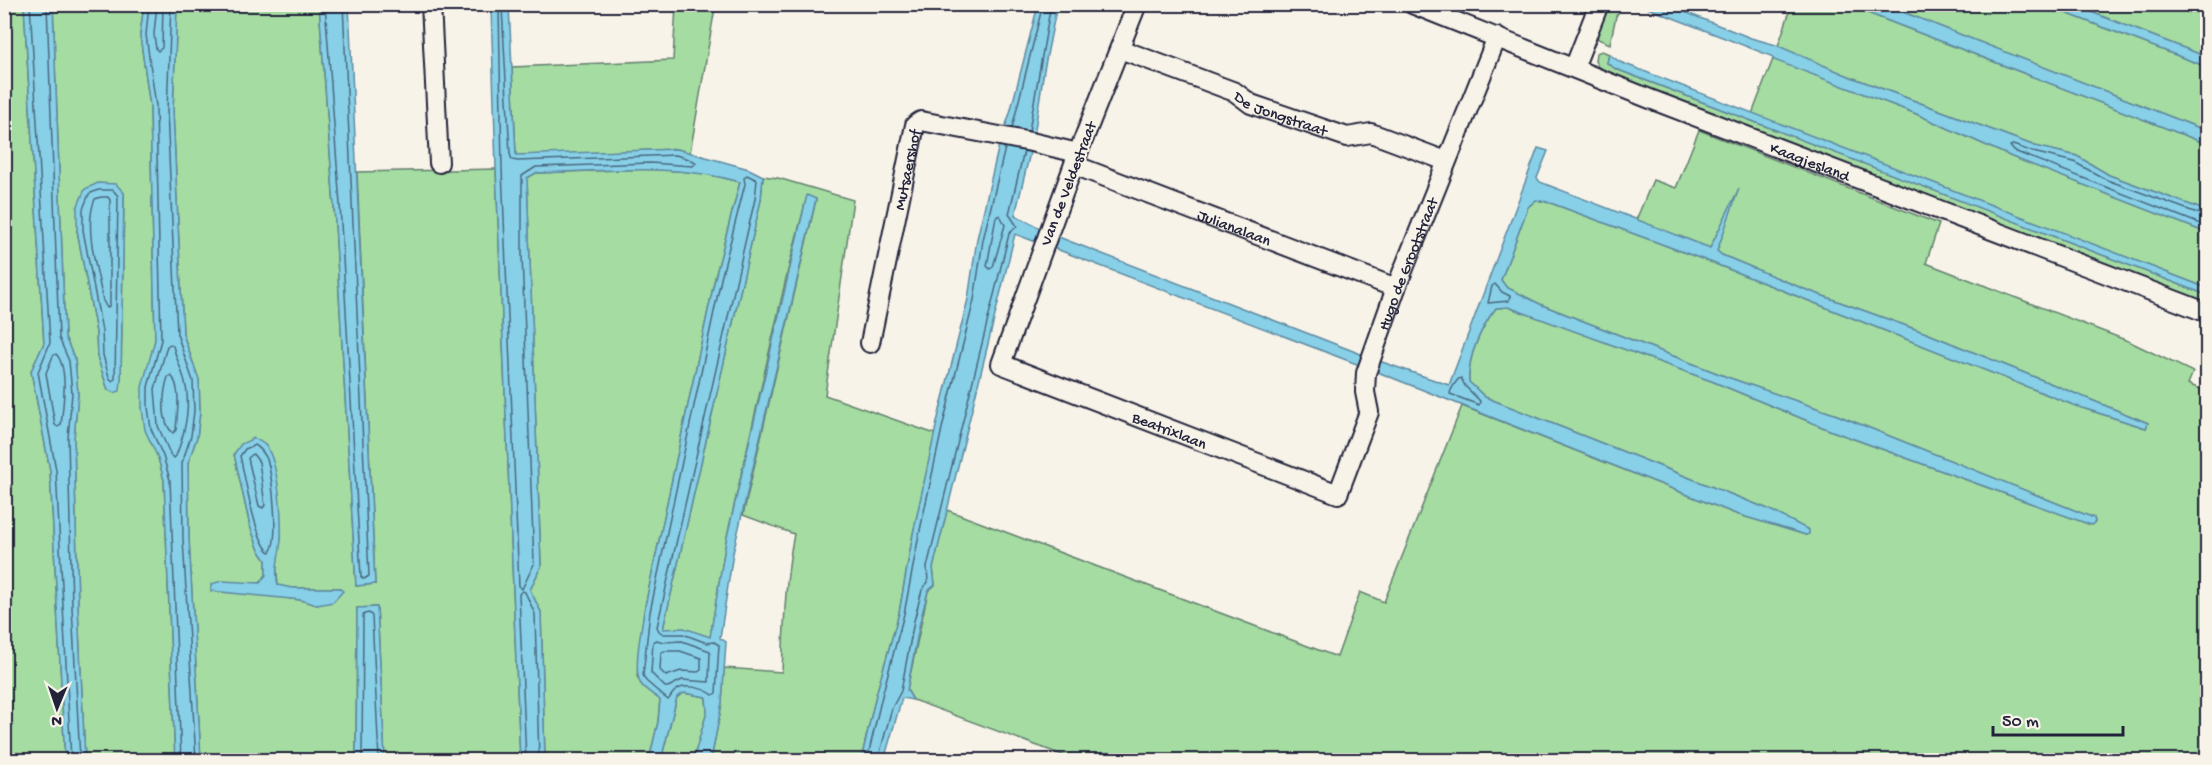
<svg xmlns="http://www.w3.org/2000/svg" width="2212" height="765" font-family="'Gochi Hand',sans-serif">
<rect width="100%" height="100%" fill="#f7f3e8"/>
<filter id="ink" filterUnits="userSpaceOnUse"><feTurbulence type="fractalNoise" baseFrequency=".0167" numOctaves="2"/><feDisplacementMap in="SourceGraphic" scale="12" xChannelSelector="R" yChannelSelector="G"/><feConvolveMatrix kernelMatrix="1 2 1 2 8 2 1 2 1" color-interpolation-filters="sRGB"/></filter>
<g filter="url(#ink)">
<g fill="#a4dca1" stroke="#637f6e" stroke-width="1.5" fill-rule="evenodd">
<path d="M4 5H24L44 343 31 371 50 470 65 760H5Z"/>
<path d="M53 5H144L140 35 150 106 155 340 150 360 158 458 164 480 175 760H85L78 607 74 438 78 394 75 360 65 337ZM124 193 121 379 108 390 97 356 96 332 77 230Z"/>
<path d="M177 5H319L334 206 356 586 375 584 357 172 496 169 520 760H385L377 607 357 608 356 760H201L189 539 188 463 197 437 200 412 199 380 183 334 173 111ZM234 454 277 484 281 539 276 561 278 586 292 588H339L328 602 317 605 301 600 260 595 243 583H261L266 575V560L259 550 250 526Z"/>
<path d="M676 5H718L715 8 690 153 677 149 516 156 512 67 673 60Z"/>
<path d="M1608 5H1624L1616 16 1610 44 1598 39 1597 33Z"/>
<path d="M1792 5H1847L2207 144V211L2109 175 2077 156 2035 146 1851 77 1782 49 1778 46Z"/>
<path d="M1885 5H2045L2207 67V131Z"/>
<path d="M2073 5H2207V57Z"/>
<path d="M1602 51 1609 54 1607 63 1616 69 2207 295V306L1601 72 1595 61 1596 53Z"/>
<path d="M1773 59 1914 113 2012 157 2207 233V288L1752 114Z"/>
<path d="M1699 130 1939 224 1926 263 2128 341 2193 372 2188 384 2207 392V760H1076L913 700 907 690 928 591 935 585 933 568 947 510 1337 657 1360 592 1384 602 1462 406 1736 514 1806 535 1808 530 1768 509 1485 397 1469 382C1467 358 1481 327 1496 308L1508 307 1539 318 1714 382 1832 431 2091 525 2095 522 2094 518 1837 415 1727 377 1542 305 1506 287 1501 280 1528 207 1536 200 1548 202 1713 263 2076 406 2146 428 2148 423 1926 333 1804 289 1722 255 1717 251 1736 195 1710 248 1636 220 1653 180 1676 188Z"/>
<path d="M650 169 704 173 740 182 715 278 644 611 637 676 641 684 660 699 658 722 649 760H545L541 612 530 590 541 566 527 178 536 173Z"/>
<path d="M763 176 778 178 853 200 825 395 935 434 913 534 899 613 876 695 861 760H711L722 703 724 668 782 672C784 625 785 579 794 534L743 515 816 200 807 196 787 274 726 541 710 638 698 634 663 629 761 200Z"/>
<path d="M684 693 706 697 707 712 693 760H661L677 697Z"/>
</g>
<g fill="#87d0e7" stroke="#5f8aa2" stroke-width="1.5">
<path d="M24 5H53L65 337 75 360 78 394 74 438 78 607 85 760H65L50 470 31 371 44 343Z"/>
<path d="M144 5H177L173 111 183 334 199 380 200 412 197 437 188 463 189 539 201 760H175L164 480 158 458 145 430 142 408V387L155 340 150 106 140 35Z"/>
<path d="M319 5H349L375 584 356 586 334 206Z"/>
<path d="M491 5H509L516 155 677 149 749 169 763 176 761 200 663 629 684 628 710 637 726 541 807 195 816 199 733 553 720 638 726 642 722 703 711 760H693L707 712 706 697 684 693 677 697 661 760H649L658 722 660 700C654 695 645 690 641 684 632 671 642 627 644 611L715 278 740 182C674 163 604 171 536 173L527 178 541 566 530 590 541 612 545 760H520L496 169Z"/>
<path d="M1038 5H1057L1044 70 1034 136 1015 215 1042 229 1036 242 1015 234 933 568 935 585 928 591 920 622 907 690 913 700 902 698 884 760H861L876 695 899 613 913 534 937 422 968 299 977 239 999 145 1010 113Z"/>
<path d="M1640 5H1667L1751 38 1776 45 1851 77 2035 146 2077 156 2109 175 2207 211V233L2012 157 1914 113 1774 60 1771 56Z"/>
<path d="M1847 5H1885L2207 131V144Z"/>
<path d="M2045 5H2073L2207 57V67Z"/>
<path d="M1609 54 1620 62 2207 288V295L1616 69 1607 63Z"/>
<path d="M1538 148 1548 151 1537 178 1540 182 1710 248 1739 188 1717 251 1722 255 1804 289 1926 333 2148 423 2146 428 2076 406 1713 263 1548 202 1536 200 1528 207 1501 280 1506 287 1542 305 1727 377 1837 415 2094 518 2095 522 2091 525 1832 431 1714 382 1508 307 1496 308C1481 327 1467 358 1469 382L1485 397 1768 509 1809 530V534L1806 535 1736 514 1375 371 1379 361 1449 385Z"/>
<path d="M98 183 116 184 124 193 121 379 120 391 114 393 108 390 97 356 96 332 77 230V208L85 189Z"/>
<path d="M1056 236 1366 356 1362 366 1051 247Z"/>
<path d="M254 438C258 441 263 442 266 446 279 464 282 516 281 539 280 555 274 569 278 585L292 588H339L343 591 333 602 317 605 301 600 211 591V584L222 581 260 583 266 575V560L259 550 250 526 234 454 241 444Z"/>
<path d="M377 607 385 760H356L357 608Z"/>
</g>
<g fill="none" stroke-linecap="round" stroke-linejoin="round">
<g stroke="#4a6880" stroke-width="1.5">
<path d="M30 4 50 343 38 372 56 470 71 760"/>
<path d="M47 4 59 338 69 361 72 393 68 438 72 607 80 760"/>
<path d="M149 4 146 35 156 106 161 340 148 387V407L151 429 163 456 170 480 181 760"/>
<path d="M157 4 154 34 156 49 158 51 162 48 163 4"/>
<path d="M171 4 167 111 177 334 193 381 194 411 191 436 182 463 183 539 196 760"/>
<path d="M325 4 340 205 361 577 364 579 369 576 343 4"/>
<path d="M497 4 499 8 502 169 519 586 522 589 534 564 522 256V176L536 167 650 163 693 166 696 163 694 161 676 155 518 161 512 160 510 154 502 8 504 4"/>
<path d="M1012 128 1043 4"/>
<path d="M1029 131 1051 4"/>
<path d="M747 175 757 180 755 199 657 627 659 631 663 634H683L707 643 714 642 719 645 716 693 713 695C704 688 683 682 674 692 671 695 670 698 668 700L646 681 643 675 650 612 721 279 745 184 744 178Z"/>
<path d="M98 190H113L118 196 115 379 112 381 109 377 103 355 102 331 83 230V209L89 194Z"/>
<path d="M101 197H108L110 200V305L107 308 103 301C98 272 83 227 95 199Z"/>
<path d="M1000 215 1005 225 993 267 990 269 987 266 996 217Z"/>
<path d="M2208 217 2107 180 2074 162 2033 152 2013 145 2010 146 2014 151 2208 227"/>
<path d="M1495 284 1502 292 1510 296 1509 301 1488 303 1492 286Z"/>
<path d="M170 344 173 346C176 358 182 370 185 382 191 406 185 433 176 456L174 458 171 456 158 426 155 389 167 346Z"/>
<path d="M56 354C69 367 63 407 61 425L58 427 55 425 46 373 53 356Z"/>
<path d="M171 375C182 388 177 414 176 430L173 433C160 422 163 392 168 377Z"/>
<path d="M1461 378 1465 386 1480 401 1479 405 1450 394C1450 391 1457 378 1461 378Z"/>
<path d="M255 445C260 448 264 453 267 459 272 475 280 541 270 552 255 542 245 476 240 456L245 449Z"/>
<path d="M253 454 259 462 265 505 263 508 259 506 248 458Z"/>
<path d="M657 640 663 642 682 641 710 651 709 682 682 680 668 687H665L651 673 653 642Z"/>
<path d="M664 651H680L701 658V670L698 672 681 671 666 676 660 670 661 653Z"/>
<path d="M362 760 363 616 364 614 369 613 372 616 379 760"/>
<path d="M526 760 519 594 522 591 525 592 535 614 539 760"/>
<path d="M867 760 882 696 904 614 919 535 943 424 974 300 983 240 1005 148"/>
<path d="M878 760 892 708 901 691 914 621 922 590 928 582 927 567 1009 234 1017 226 1009 214 1024 151"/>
</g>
<defs>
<g id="minor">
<path d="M431 4 439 163"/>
<path id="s1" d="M1137 4 1078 153 1001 364 1338 494 1369 412 1365 392 1366 373 1396 288 1497 37"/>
<path id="s2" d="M1412 4 1650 99 2208 313"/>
<path id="s3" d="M1120 49 1235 92 1251 104 1347 137 1371 133 1446 161"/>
<path d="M1574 68 1599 4"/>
<path id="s4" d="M1074 165 1396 288"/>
<path id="s5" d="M870 343 915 125 921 121 1031 142 1078 153"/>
</g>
</defs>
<use href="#minor" stroke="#22223b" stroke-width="22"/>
<use href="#minor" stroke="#f7f3e8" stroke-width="18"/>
</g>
</g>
<g text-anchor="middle" stroke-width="4.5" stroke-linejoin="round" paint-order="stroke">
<g font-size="16" fill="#22223b" stroke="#f7f3e8">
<text dy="6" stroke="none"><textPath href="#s3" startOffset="174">De Jongstraat</textPath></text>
<text dy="6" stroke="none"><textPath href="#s2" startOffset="428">Kaagjesland</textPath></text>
<text dy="6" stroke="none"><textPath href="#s5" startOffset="177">Mutsaershof</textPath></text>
<text transform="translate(1067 183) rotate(-69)" y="6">Van de Veldestraat</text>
<text dy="6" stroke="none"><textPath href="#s4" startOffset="172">Julianalaan</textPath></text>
<text dy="6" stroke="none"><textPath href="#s1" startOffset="990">Hugo de Grootstraat</textPath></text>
<text dy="6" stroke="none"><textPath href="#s1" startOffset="566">Beatrixlaan</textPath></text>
</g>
</g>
<rect width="2212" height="765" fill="none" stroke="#f7f3e8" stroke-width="24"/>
<rect x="12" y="12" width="2188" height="741" fill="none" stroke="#22223b" stroke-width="2" filter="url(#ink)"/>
<g transform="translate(57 708) rotate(182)" stroke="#f7f3e8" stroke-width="4.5" paint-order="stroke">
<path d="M0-4.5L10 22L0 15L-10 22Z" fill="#22223b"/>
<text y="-9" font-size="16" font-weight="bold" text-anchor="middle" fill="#22223b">N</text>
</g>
<path d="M1993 726v9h130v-9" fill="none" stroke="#22223b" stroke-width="3"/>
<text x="2002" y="726" font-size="18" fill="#22223b" stroke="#f7f3e8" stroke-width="4.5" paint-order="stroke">50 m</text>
</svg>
